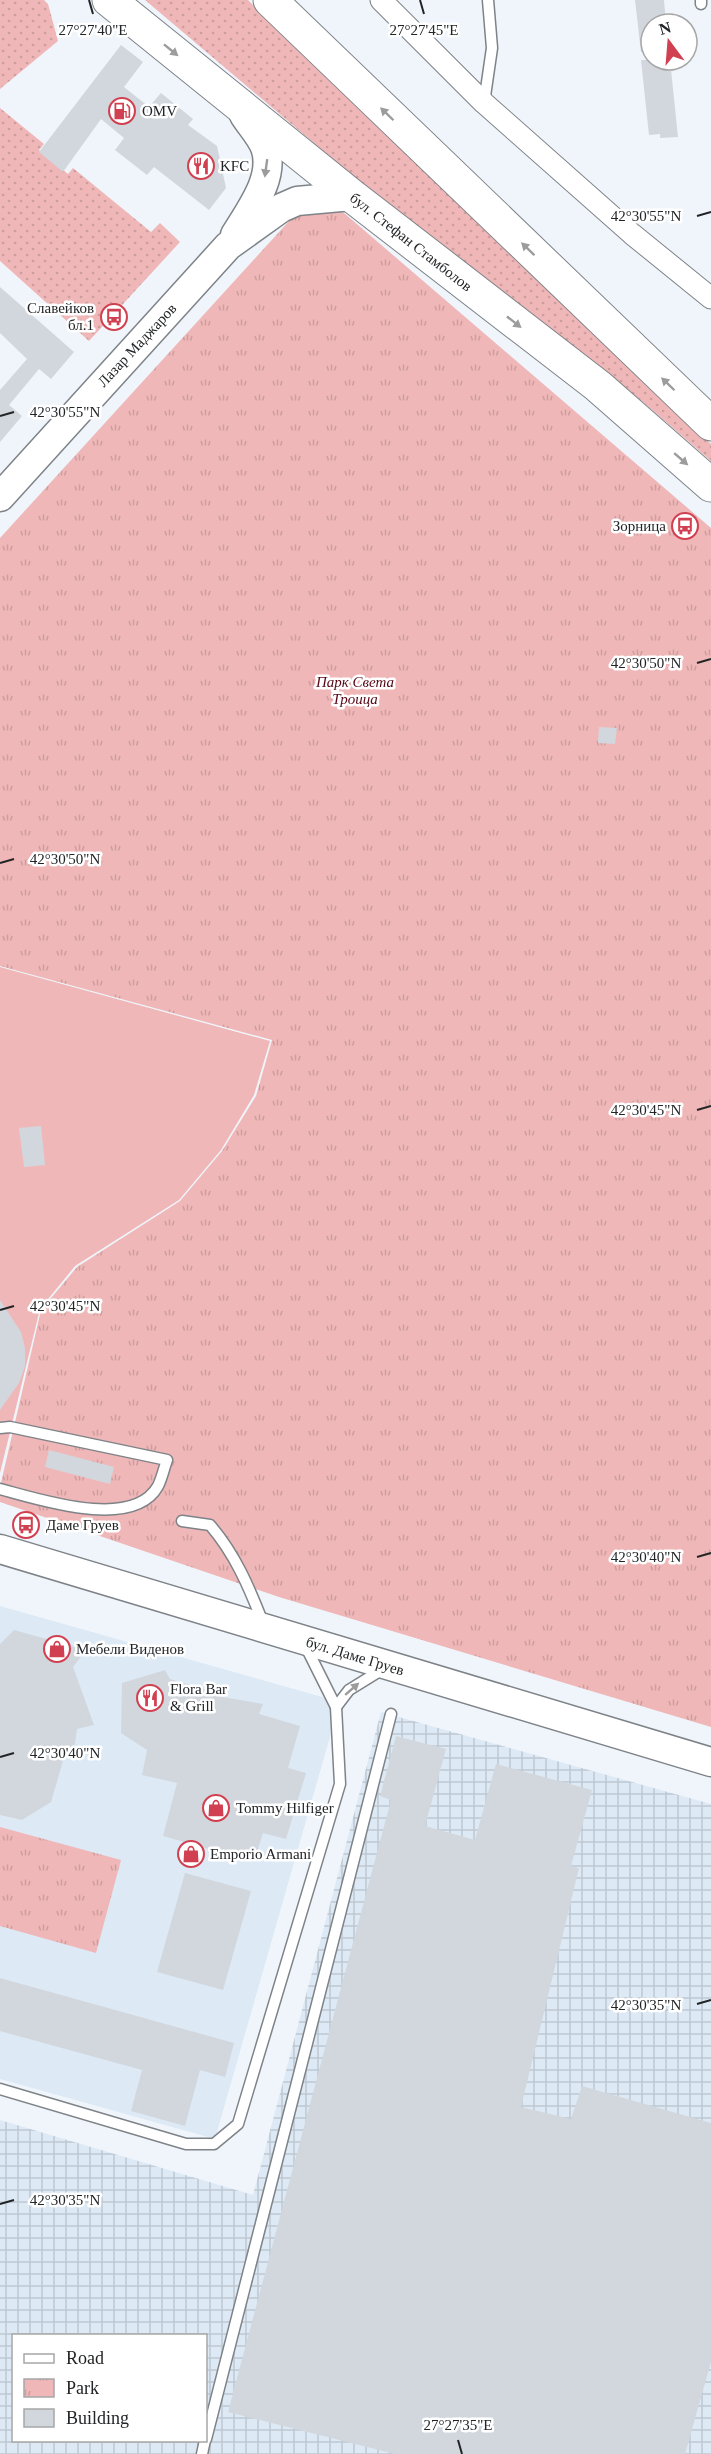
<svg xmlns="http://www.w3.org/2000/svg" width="711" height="2454" font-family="'Times New Roman',serif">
<defs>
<pattern id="industrial-grid" width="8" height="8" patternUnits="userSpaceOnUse" patternTransform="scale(1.5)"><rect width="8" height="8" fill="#dde9f5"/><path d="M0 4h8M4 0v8" fill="none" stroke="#bdc8d2"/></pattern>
<pattern id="grass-dots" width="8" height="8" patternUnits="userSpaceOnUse" patternTransform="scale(1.5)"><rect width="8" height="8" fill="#f0b7b8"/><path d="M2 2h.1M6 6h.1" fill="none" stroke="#ce9d9e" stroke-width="1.8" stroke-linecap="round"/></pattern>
<pattern id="park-tufts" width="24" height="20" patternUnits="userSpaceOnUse" patternTransform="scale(1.5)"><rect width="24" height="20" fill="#f0b7b8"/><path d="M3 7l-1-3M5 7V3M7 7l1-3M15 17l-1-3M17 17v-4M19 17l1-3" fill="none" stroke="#ce9d9e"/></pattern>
</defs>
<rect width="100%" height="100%" fill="#eff5fb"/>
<path fill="#dde9f5" d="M0 1606 340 1702 215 2139 0 2079Z"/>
<path fill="url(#industrial-grid)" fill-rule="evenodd" d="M381 1712 711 1804V2454H0V2120L253 2195ZM14 2336H206V2440H14Z"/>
<g fill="url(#grass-dots)">
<path d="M0 0H44L48 4 58 41 0 89Z"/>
<path d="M145 0H248L648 387 711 444V461L643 402 387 205Z"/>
<path d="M0 108 44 144 39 150 68 174 73 168 151 232 160 223 180 242 89 341 0 261Z"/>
</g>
<g fill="url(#park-tufts)">
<path d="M333 208 344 213 711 528V1727L279 1597 0 1502V1487L41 1310 77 1267 180 1201 222 1151 256 1096 272 1040 0 966V538L290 220 303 213Z"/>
<path d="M0 1827 121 1860 96 1953 0 1926Z"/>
</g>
<path fill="#f0b7b8" d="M0 967 270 1041 254 1095 221 1150 179 1200 75 1266 40 1309 0 1473Z"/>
<g fill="#d2d7dd">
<path d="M635 0H664L666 24H651V52H641Z"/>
<path d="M121 45 143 62 124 87 149 107 161 93 193 119 188 125 217 146 226 188 209 210 154 167 147 175 115 150 124 138 101 119 63 172 39 152Z"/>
<path d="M641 60H670L678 137 660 138V134L649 135Z"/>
<path d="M0 287 74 352 51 379 39 369 9 405 22 416 0 442V390L27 359 0 333Z"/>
<path d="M599 727 617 728 615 744 598 743Z"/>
<path d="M41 1126 45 1165 24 1167 19 1128Z"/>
<path d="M0 1300 21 1332 25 1348V1366L19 1383 0 1410Z"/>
<path d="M49 1450 114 1467 110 1484 45 1467Z"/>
<path d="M14 1630 86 1650 73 1667 94 1725 77 1729 73 1756 65 1754 51 1802 22 1820 0 1815V1644Z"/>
<path d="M165 1670 170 1679 222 1694 223 1697 263 1704 259 1714 300 1726 288 1768 306 1773 286 1839 263 1833 254 1862 163 1836 177 1783 142 1775 147 1750 121 1733 122 1683Z"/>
<path d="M396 1736 446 1749 425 1826 475 1840 496 1764 592 1790 571 1866 579 1868 521 2107 571 2119 582 2086 711 2123V2362L685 2454H395L228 2412 391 1800 380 1796Z"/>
<path d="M185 1873 251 1891 223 1990 157 1972Z"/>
<path d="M0 1978 234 2043 225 2077 200 2070 185 2126 131 2111 142 2070 0 2031Z"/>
</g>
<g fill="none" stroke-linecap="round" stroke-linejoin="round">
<defs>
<g id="service">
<path d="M701 0V4"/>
<path d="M484 103 492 48 488 0"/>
<path d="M0 1428 10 1427 167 1460C164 1468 162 1478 158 1486 133 1531 38 1499 0 1489"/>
<path d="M182 1521 210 1525C235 1554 249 1587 263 1623"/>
<path d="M305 1645 336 1707 349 1690 383 1669"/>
<path d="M0 2089 186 2144H214L238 2124 340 1784 336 1707"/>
<path d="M206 2439 391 1714"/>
<path d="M202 2454 205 2440"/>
</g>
<path id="minor" d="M381 0 484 103 632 234 711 298"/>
<g id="secondary">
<path d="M235 235C250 210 276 177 265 147 260 135 251 126 244 115"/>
<path d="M0 497 228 246 281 208 297 201 352 196"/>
<path d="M0 1549 711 1762"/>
</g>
<g id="primary">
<path d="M109 0 352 196 598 386 711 485"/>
<path d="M270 0 711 424"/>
</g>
</defs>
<use href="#service" stroke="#7e8388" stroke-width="13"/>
<use href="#minor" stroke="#7e8388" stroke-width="23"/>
<use href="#secondary" stroke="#7e8388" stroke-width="31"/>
<use href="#primary" stroke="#7e8388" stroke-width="35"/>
<use href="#service" stroke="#fff" stroke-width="10"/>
<use href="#minor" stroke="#fff" stroke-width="21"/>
<use href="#secondary" stroke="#fff" stroke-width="28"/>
<use href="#primary" stroke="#fff" stroke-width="33"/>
</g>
<defs><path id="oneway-solid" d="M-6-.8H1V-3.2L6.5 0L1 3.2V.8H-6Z" transform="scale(1.5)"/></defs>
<g fill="#9c9c9d">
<use href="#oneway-solid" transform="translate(171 50) rotate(39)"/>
<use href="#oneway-solid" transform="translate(387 114) rotate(-136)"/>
<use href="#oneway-solid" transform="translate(266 168) rotate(98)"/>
<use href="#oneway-solid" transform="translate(528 249) rotate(-136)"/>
<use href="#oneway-solid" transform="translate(514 322) rotate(38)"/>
<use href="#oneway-solid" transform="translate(668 384) rotate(-136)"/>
<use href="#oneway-solid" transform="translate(681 459) rotate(41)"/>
<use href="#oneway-solid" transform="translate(352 1689) rotate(-41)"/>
</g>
<path fill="none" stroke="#222426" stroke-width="2" d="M89 0 93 14M420 0 424 14M697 216 711 212M0 416 14 412M697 663 711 659M0 863 14 859M697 1110 711 1106M0 1310 14 1306M697 1557 711 1553M0 1757 14 1753M697 2004 711 2000M0 2204 14 2200M458 2440 462 2454"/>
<defs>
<symbol id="fuel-ring" viewBox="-11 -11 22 22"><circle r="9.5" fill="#fff" stroke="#d04050" stroke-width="1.5"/><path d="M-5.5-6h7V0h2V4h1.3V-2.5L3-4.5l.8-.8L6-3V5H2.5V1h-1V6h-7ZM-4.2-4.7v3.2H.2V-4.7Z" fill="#d04050"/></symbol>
<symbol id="restaurant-ring" viewBox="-11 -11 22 22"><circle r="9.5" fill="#fff" stroke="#d04050" stroke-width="1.5"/><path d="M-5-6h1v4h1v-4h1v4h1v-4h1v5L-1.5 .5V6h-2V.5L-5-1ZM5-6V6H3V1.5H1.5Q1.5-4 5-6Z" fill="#d04050"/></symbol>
<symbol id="bus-ring" viewBox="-11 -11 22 22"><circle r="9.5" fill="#fff" stroke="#d04050" stroke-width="1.5"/><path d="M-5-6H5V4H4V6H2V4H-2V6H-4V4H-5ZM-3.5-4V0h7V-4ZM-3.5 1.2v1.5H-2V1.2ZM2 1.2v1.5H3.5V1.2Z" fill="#d04050"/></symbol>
<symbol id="shop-ring" viewBox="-11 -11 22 22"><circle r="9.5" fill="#fff" stroke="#d04050" stroke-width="1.5"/><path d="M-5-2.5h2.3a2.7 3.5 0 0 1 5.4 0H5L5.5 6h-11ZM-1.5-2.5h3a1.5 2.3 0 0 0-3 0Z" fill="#d04050"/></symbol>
</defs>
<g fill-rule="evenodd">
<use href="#fuel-ring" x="107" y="96" width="30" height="30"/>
<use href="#restaurant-ring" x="186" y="151" width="30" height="30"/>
<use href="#bus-ring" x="99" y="302" width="30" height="30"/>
<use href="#bus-ring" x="670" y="511" width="30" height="30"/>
<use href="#bus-ring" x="11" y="1510" width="30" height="30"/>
<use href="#shop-ring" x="42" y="1634" width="30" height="30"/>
<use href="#restaurant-ring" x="135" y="1683" width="30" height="30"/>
<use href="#shop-ring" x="201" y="1793" width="30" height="30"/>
<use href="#shop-ring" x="176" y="1839" width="30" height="30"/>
</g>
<g text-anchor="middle" stroke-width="5" stroke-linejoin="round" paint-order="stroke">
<g font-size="15" fill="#222426" stroke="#fff" text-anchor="start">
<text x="142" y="116">OMV</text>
<text x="220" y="171">KFC</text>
<text x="94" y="313" text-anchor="end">Славейков<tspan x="94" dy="17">бл.1</tspan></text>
<text x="666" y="531" text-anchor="end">Зорница</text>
<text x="46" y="1530">Даме Груев</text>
<text x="76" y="1654">Мебели Виденов</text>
<text x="170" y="1694">Flora Bar<tspan x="170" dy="17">&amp; Grill</tspan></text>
<text x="236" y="1813">Tommy Hilfiger</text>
<text x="210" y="1859">Emporio Armani</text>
</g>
<g font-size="15" fill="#222426" stroke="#fff">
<text transform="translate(411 242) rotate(38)" y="5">бул. Стефан Стамболов</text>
<text transform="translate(137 345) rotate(-47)" y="5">Лазар Маджаров</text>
<text transform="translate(355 1656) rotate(17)" y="5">бул. Даме Груев</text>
</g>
<g font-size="15" font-style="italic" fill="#560716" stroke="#fff">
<text x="355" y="687">Парк Света<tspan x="355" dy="17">Троица</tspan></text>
</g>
</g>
<g font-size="15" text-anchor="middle" fill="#222426" stroke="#fff" stroke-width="5" stroke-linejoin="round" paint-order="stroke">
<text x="93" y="35">27°27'40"E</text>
<text x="424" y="35">27°27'45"E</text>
<text x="646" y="221">42°30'55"N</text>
<text x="65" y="417">42°30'55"N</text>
<text x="646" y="668">42°30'50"N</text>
<text x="65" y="864">42°30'50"N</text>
<text x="646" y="1115">42°30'45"N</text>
<text x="65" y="1311">42°30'45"N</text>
<text x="646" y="1562">42°30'40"N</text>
<text x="65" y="1758">42°30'40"N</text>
<text x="646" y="2010">42°30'35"N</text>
<text x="65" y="2205">42°30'35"N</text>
<text x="458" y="2430">27°27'35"E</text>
</g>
<rect x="12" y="2334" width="195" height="108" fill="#ffffff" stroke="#a7a7a8" stroke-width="1.5"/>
<rect x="24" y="2354" width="30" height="9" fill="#ffffff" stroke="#a7a7a8" stroke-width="1.5"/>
<text x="66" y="2364" font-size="18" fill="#222426">Road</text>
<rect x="24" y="2379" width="30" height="18" fill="url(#park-tufts)" stroke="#a7a7a8" stroke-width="1.5"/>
<text x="66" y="2394" font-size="18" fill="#222426">Park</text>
<rect x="24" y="2409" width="30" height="18" fill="#d2d7dd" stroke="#a7a7a8" stroke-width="1.5"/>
<text x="66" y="2424" font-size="18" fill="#222426">Building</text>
<g transform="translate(669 42) rotate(344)"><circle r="28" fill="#ffffff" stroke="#a7a7a8" stroke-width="1.5"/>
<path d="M0-4.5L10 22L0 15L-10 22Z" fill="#d04050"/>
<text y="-9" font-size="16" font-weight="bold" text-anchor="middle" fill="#222426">N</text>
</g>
</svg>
